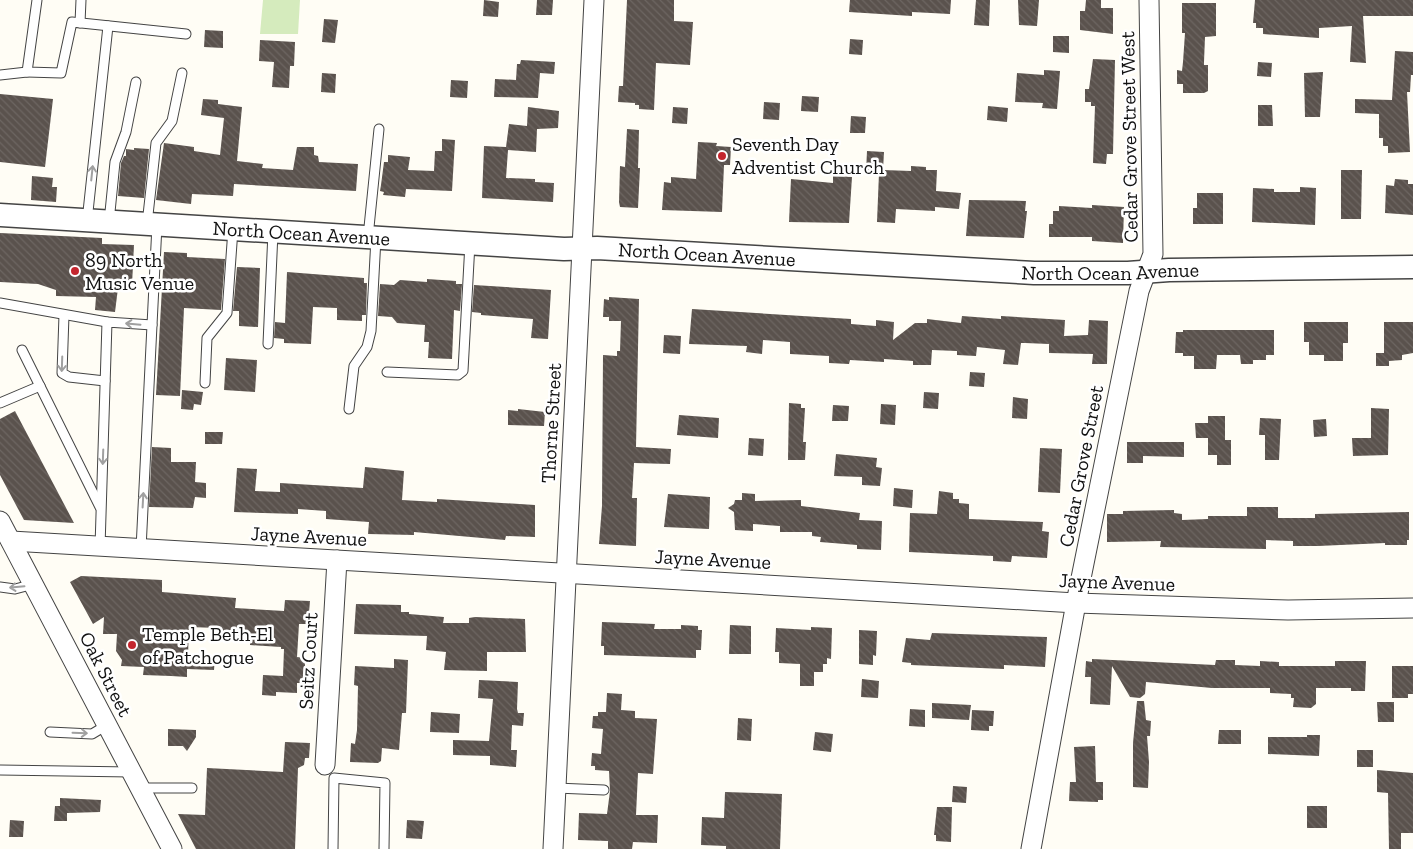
<svg xmlns="http://www.w3.org/2000/svg" width="1413" height="849" font-family="'Zilla Slab',serif">
<defs>
<pattern id="building-back-hatch" width="6" height="6" patternUnits="userSpaceOnUse" patternTransform="scale(1.25)"><rect width="6" height="6" fill="#5a524d"/><path d="M-1 5l2 2M0 0l6 6M5-1l2 2" fill="none" stroke="#6d6662"/></pattern>
</defs>
<rect width="100%" height="100%" fill="#fffdf5"/>
<path fill="#d5ebbd" d="M263 0H300L298 34H260Z"/>
<g fill="url(#building-back-hatch)">
<path d="M484 0 499 2 498 17 483 16Z"/>
<path d="M537 0H553L552 15H536Z"/>
<path d="M627 0H674V21L693 22 690 65 656 63 654 110 639 109V105H635V103L618 102 619 86H623Z"/>
<path d="M850 0H951L950 14 912 12V16L849 12Z"/>
<path d="M976 0H990L989 26 974 25Z"/>
<path d="M1018 0H1039L1037 26 1019 25Z"/>
<path d="M1086 0H1101V8H1113V34L1080 30V11H1085Z"/>
<path d="M1255 0H1413V16H1363L1366 63 1352 62H1350L1352 26 1319 28V38L1263 34V28H1256V23H1253Z"/>
<path d="M1182 3H1216V36L1205 37 1204 62V65H1208V91L1204 93H1183V84H1177V70L1182 71 1183 62 1185 33H1182Z"/>
<path d="M324 19 338 20 335 43 322 42Z"/>
<path d="M205 30 223 31V48L204 47Z"/>
<path d="M1053 36H1069V53L1053 52Z"/>
<path d="M850 39 863 40 862 55 849 54Z"/>
<path d="M260 40 295 42 294 66H290L289 88 272 87 274 62 259 61Z"/>
<path d="M1395 51 1413 52V75H1411L1410 92H1407L1410 152 1388 153V146H1383V138H1379V114L1355 113V99L1392 100Z"/>
<path d="M1093 59 1115 60 1113 154H1107L1106 164 1093 163 1095 106H1091V102H1085V89H1089Z"/>
<path d="M521 60 555 62 554 74 540 73 538 98 494 97 495 79 516 80 517 64H520Z"/>
<path d="M1258 62 1272 63 1271 77 1257 76Z"/>
<path d="M1044 70 1060 71 1057 109 1042 108 1043 103 1015 102 1017 73 1044 75Z"/>
<path d="M1323 72 1320 117H1305L1304 73Z"/>
<path d="M322 73 336 74 335 93 321 92Z"/>
<path d="M451 80 468 81 467 98 450 97Z"/>
<path d="M0 94 53 99 45 167 0 162Z"/>
<path d="M802 96 819 97 818 112 801 111Z"/>
<path d="M203 99 218 100V104L242 107 237 161 263 164 262 168 293 170 297 147H314V155L318 156 319 162 358 164 356 191 234 184 233 196 192 194 191 204 156 200 164 143 194 147V151L220 155 224 118 201 115Z"/>
<path d="M764 102 780 103 779 120 763 119Z"/>
<path d="M1258 105H1272L1273 126H1258Z"/>
<path d="M988 106 1008 108 1007 122 987 120Z"/>
<path d="M528 107 559 111 558 128 537 129 536 152 508 150 506 178 535 179V182L554 183 553 202 482 198 484 146 506 147 509 124 527 126Z"/>
<path d="M673 107 688 108 687 124 672 123Z"/>
<path d="M851 116 866 117 865 133H850Z"/>
<path d="M627 129 639 130 638 168H640L638 208 620 207 619 202 620 166 625 167Z"/>
<path d="M442 139 455 140 452 191 406 189 405 197 383 195 384 192 380 191 381 185 384 162H388V155L410 157 408 170 434 171 435 151H442Z"/>
<path d="M698 142 717 143 716 146 731 147 730 165H724L722 212 662 210 664 182 671 183V177L696 179Z"/>
<path d="M134 148 149 149 144 198 118 196 121 163 124 156H126V149L134 150Z"/>
<path d="M867 151 884 152 883 170 911 171V166L926 167V170H937L936 191 961 193 959 209 935 207V211L896 209 895 223 877 222 879 173 866 172Z"/>
<path d="M1341 170H1362L1361 219H1341Z"/>
<path d="M32 176 53 178 52 187H57L56 202 31 200Z"/>
<path d="M833 176 852 177 849 223 789 222 791 179 833 183Z"/>
<path d="M1395 179 1408 180V184H1413V215L1385 213 1386 185 1394 186Z"/>
<path d="M1300 187 1316 188 1315 225 1252 222 1253 188 1274 189V192H1300Z"/>
<path d="M1197 193H1223V224H1193V208H1197Z"/>
<path d="M969 200 1026 201 1025 211H1027L1024 238 966 236Z"/>
<path d="M1092 205 1124 207 1123 243 1092 241V237H1049V224H1053V211H1059V206L1092 208Z"/>
<path d="M0 233 102 238V244L134 245 132 285 130 284V289L118 288 115 312 95 310 96 297 56 296V290L38 284 0 282Z"/>
<path d="M164 252 187 253V257L225 259 221 310 184 308 180 396 156 395Z"/>
<path d="M237 267 260 268 258 327 239 326V311H233Z"/>
<path d="M287 272 364 278V283H367L366 315H362V321L337 320V308L313 307 311 344 284 343V339L274 338 275 322 285 323Z"/>
<path d="M427 279 456 281V284H462L460 311 454 310 452 359 428 358 429 342H424L425 325 397 323 392 317 378 316 380 284 394 285 400 280 427 282Z"/>
<path d="M474 285 551 290 548 339 531 338 533 319 481 315V313L472 312Z"/>
<path d="M609 297 639 299 636 447 671 449 670 464 634 463 632 498H637L636 546 599 544 602 506 603 355 617 356V351H620L621 321H609V317H603L604 299 609 300Z"/>
<path d="M692 309 851 319V324L876 326V320L894 322 893 340 915 323H927V319L961 323 962 316 1001 319V316L1065 320 1064 336 1088 335 1089 320 1108 321 1107 364H1092L1093 354 1049 353V344L1025 343H1021L1018 365 1003 364 1005 350 977 347 976 356 957 355V351L932 350 931 365H913V361L884 359V362L850 360 849 364 829 363V356L790 354V342L763 340 762 354 746 352 747 346 689 344Z"/>
<path d="M1304 322H1348V343H1343V361H1324V355H1309V342H1304Z"/>
<path d="M1384 322H1413V353L1402 355V360L1389 361V366H1376V353H1384Z"/>
<path d="M1183 330H1274V355H1266V360H1253V364H1241L1240 355H1217L1216 369H1194V356H1183V353H1175L1176 332H1183Z"/>
<path d="M664 335 681 336 680 354 663 353Z"/>
<path d="M226 358 257 360 255 392 224 390Z"/>
<path d="M970 372 985 373 984 387 969 386Z"/>
<path d="M182 390 203 392 201 405 194 404 193 410 181 409Z"/>
<path d="M924 392 939 393 938 409 923 408Z"/>
<path d="M1013 397 1028 399 1027 419 1012 418Z"/>
<path d="M789 403 801 404V408H805L803 442H806L805 460H788Z"/>
<path d="M881 404 896 405 895 425 880 424Z"/>
<path d="M833 405 849 406 848 421H832Z"/>
<path d="M1371 408 1389 409 1388 455 1353 456 1352 438H1371Z"/>
<path d="M518 409 545 412 544 426 508 425V410L518 411Z"/>
<path d="M15 411 74 523 24 520 0 475V419Z"/>
<path d="M679 415 719 418 718 438 677 435Z"/>
<path d="M1208 416H1225V440H1231V465H1217V455H1208V438H1196L1195 423H1208Z"/>
<path d="M1260 418 1281 419 1279 460H1265V435H1259Z"/>
<path d="M1326 419 1327 436 1314 437 1313 420Z"/>
<path d="M205 432H223L222 444H205Z"/>
<path d="M749 438 764 439 763 456 748 455Z"/>
<path d="M1127 442H1184V457L1143 456V463H1127Z"/>
<path d="M152 447 171 448V462H196L195 482 206 483V498L195 497 193 508 149 507Z"/>
<path d="M1040 448 1062 449 1060 493 1038 492Z"/>
<path d="M836 454 877 458 876 467 882 468 880 486 862 485V477L834 476Z"/>
<path d="M365 467 404 471 402 500 437 502V499L535 505V537L506 536 505 540 414 532V535L368 534 369 522 326 519V511L298 509V514L234 512 237 468 257 469 255 491 280 492V483L363 488Z"/>
<path d="M894 488 913 490 912 508 893 506Z"/>
<path d="M939 491 953 493V499H959V503L969 504V519L1043 522 1042 531 1049 532 1047 558 1012 556 1011 562 993 561V556L909 552 910 513 937 514Z"/>
<path d="M742 493 755 494V501L801 500V506L860 513 859 520 882 521 881 550 857 549V545L820 542 821 537 812 536V532H780V526L753 524V531L735 530 734 512 728 508 734 504 735 500H742Z"/>
<path d="M668 494 710 497 709 529 664 527Z"/>
<path d="M1247 507H1278V518H1315V514L1409 512V540H1407V545H1385V543L1318 546H1293V541L1266 540V549L1160 547 1161 541 1107 542V514H1123V511L1174 510V513L1182 514V520L1208 519V516H1247Z"/>
<path d="M81 576 162 580V592L236 598 235 608 284 611 285 600 310 601 308 624H299L297 657 305 658V683H297V693L276 692V696L262 695 263 675 283 676 284 649H281V647L250 645V639L217 637 218 628 189 627 188 656 215 657 214 670 187 669V677L171 676 143 675 144 667 121 666 122 660 116 651 117 634H103L104 617 93 624 70 582Z"/>
<path d="M356 604 401 605V612H409V614L444 617 443 623H469V618L475 617 525 619 526 652H487V671L444 670 446 652 426 650 427 636 354 634Z"/>
<path d="M602 622 655 624 654 629H681V625L698 626V630H702L701 650H696V658L604 655V646H601Z"/>
<path d="M730 625 751 626V654H729Z"/>
<path d="M811 627 832 628 831 659 827 658V664H823V672H814V686H800V664L779 663V652H775L776 628 811 630Z"/>
<path d="M859 630 877 631 876 656 873 655V665L859 664Z"/>
<path d="M932 633 1047 637 1045 667 1004 665V669L911 665V663L902 662 906 638 930 640Z"/>
<path d="M394 659 408 660 406 713H402L399 750 382 748 381 761 378 763 350 762 351 743 355 744 357 730 358 686 354 685 355 666 394 668Z"/>
<path d="M1092 659 1215 665 1216 660H1235V665L1260 666V661L1279 662V666H1335V661H1366L1365 691H1351V688H1316V704L1311 708 1293 707 1294 698H1291V694L1270 693V688H1212L1146 682 1145 694 1140 698 1130 697 1112 666 1110 705 1090 704 1091 677H1085L1086 661 1092 662Z"/>
<path d="M1392 666H1413V694H1408V698H1392Z"/>
<path d="M862 679 879 681 878 698 861 697Z"/>
<path d="M479 680 518 682 517 709 518 713H524L523 726 512 725 511 750H517L516 767 490 765V756L453 755V740L489 741 493 699 478 698Z"/>
<path d="M607 693 622 694 621 710 635 711V718L657 719 653 774 638 773 636 815H658L657 843 633 842 632 849H608V841L578 840 579 813 607 814 610 791 609 771 595 770V766H591L592 753 601 754 603 729 592 728 593 716H598V712H606Z"/>
<path d="M1137 701H1144L1146 720 1151 721 1150 736H1147L1149 762 1148 788 1133 787V743Z"/>
<path d="M1377 702H1394V722H1378Z"/>
<path d="M932 703 971 705 969 720 932 718Z"/>
<path d="M910 709 925 710V727L909 726Z"/>
<path d="M972 710 994 711 993 726H989V731L971 730Z"/>
<path d="M431 712 460 714 459 733 430 732Z"/>
<path d="M738 718 752 719 751 741 737 740Z"/>
<path d="M168 729 196 730V737L187 751 183 746H168Z"/>
<path d="M1219 730H1241V744H1218Z"/>
<path d="M815 732 833 734 831 752 813 750Z"/>
<path d="M1307 735H1320L1319 756 1268 754V737H1307Z"/>
<path d="M285 742 310 743 309 758H305L304 765 298 768 295 849H196L178 814 205 815 207 768 283 772Z"/>
<path d="M1095 746 1096 782H1103V800H1098V802L1069 801 1070 782H1076L1074 747Z"/>
<rect x="1357" y="750" width="16" height="17"/>
<path d="M1377 770 1413 773V833H1401V849H1389L1388 793 1377 792Z"/>
<path d="M953 786 967 787 966 803 952 802Z"/>
<path d="M725 792 782 794 780 849H726V846L701 845 702 817 724 818Z"/>
<path d="M60 798 101 800 100 812 67 813V821H54L55 806H60Z"/>
<rect x="1307" y="806" width="20" height="22"/>
<path d="M937 807H952L951 842 936 841V835H934Z"/>
<path d="M10 820 24 821 23 837H9Z"/>
<path d="M407 820 424 821 422 839 406 838Z"/>
</g>
<g fill="none" stroke-linecap="round" stroke-linejoin="round">
<defs>
<g id="service">
<path d="M37 0 27 72 61 73 72 22 186 34"/>
<path d="M80 23 81 0"/>
<path d="M0 75 27 72"/>
<path d="M87 221 108 26"/>
<path d="M109 222 115 162 126 132 136 82"/>
<path d="M147 224 156 143 172 121 182 73"/>
<path d="M368 237 379 129"/>
<path d="M0 303 107 322"/>
<path d="M64 315 62 373 69 377 105 381"/>
<path d="M268 344 273 232"/>
<path d="M22 350 100 507"/>
<path d="M387 372 458 375 463 371 470 243"/>
<path d="M205 383 207 338 227 313 233 229"/>
<path d="M0 403 40 386"/>
<path d="M349 409 354 366 367 347 371 331 376 238"/>
<path d="M100 547 107 322 152 325 157 225"/>
<path d="M141 549 152 325"/>
<path d="M0 587 15 589 34 584"/>
<path d="M50 732 92 734 107 725"/>
<path d="M0 770 131 772"/>
<path d="M140 788H192"/>
<path d="M556 788 604 790"/>
<path d="M333 849 334 778 385 783 384 849"/>
</g>
<g id="minor">
<path d="M0 521 172 849"/>
<path d="M11 541 1076 603 1288 610 1413 608"/>
<path d="M325 765 337 560"/>
<path d="M553 849 594 0"/>
<path d="M1031 849 1076 603 1139 291 1153 254 1149 0"/>
</g>
<g id="tertiary">
<path id="s1" d="M0 215 564 249 597 248 1034 273H1128L1169 270 1413 267"/>
</g>
</defs>
<use href="#service" stroke="#444" stroke-width="11"/>
<use href="#minor" stroke="#444" stroke-width="21"/>
<use href="#tertiary" stroke="#444" stroke-width="25"/>
<use href="#service" stroke="#fff" stroke-width="9"/>
<use href="#minor" stroke="#fff" stroke-width="19"/>
<use href="#tertiary" stroke="#fff" stroke-width="22"/>
</g>
<defs><path id="oneway-shaft" d="M-6 0H5M1.5-3L5.5 0L1.5 3" fill="none" stroke-width="1.6" stroke-linecap="round" stroke-linejoin="round" transform="scale(1.25)"/></defs>
<g stroke="#a0a0a0">
<use href="#oneway-shaft" transform="translate(92 173) rotate(-84)"/>
<use href="#oneway-shaft" transform="translate(133 324) rotate(-175)"/>
<use href="#oneway-shaft" transform="translate(62 364) rotate(92)"/>
<use href="#oneway-shaft" transform="translate(103 457) rotate(92)"/>
<use href="#oneway-shaft" transform="translate(143 500) rotate(-87)"/>
<use href="#oneway-shaft" transform="translate(17 587) rotate(175)"/>
<use href="#oneway-shaft" transform="translate(80 733) rotate(2)"/>
</g>
<g fill="#c4262e" stroke="#fff" stroke-width="2">
<circle cx="722" cy="156" r="5"/>
<circle cx="75" cy="271" r="5"/>
<circle cx="132" cy="645" r="5"/>
</g>
<g text-anchor="middle" stroke-width="5" stroke-linejoin="round" paint-order="stroke">
<g font-size="20" fill="#111" stroke="#fff">
<text transform="translate(1129 137) rotate(-91)" y="7">Cedar Grove Street West</text>
<text dy="7" stroke="none"><textPath href="#s1" startOffset="302">North Ocean Avenue</textPath></text>
<text dy="7" stroke="none"><textPath href="#s1" startOffset="708">North Ocean Avenue</textPath></text>
<text dy="7" stroke="none"><textPath href="#s1" startOffset="1112">North Ocean Avenue</textPath></text>
<text transform="translate(551 423) rotate(-87)" y="7">Thorne Street</text>
<text transform="translate(1081 466) rotate(-79)" y="7">Cedar Grove Street</text>
<text transform="translate(309 536) rotate(3)" y="7">Jayne Avenue</text>
<text transform="translate(713 559) rotate(3)" y="7">Jayne Avenue</text>
<text transform="translate(1117 582) rotate(2)" y="7">Jayne Avenue</text>
<text transform="translate(308 661) rotate(-87)" y="7">Seitz Court</text>
<text transform="translate(106 674) rotate(63)" y="7">Oak Street</text>
</g>
<g font-size="20" fill="#111" stroke="#fff" text-anchor="start">
<text x="732" y="151">Seventh Day<tspan x="732" dy="23">Adventist Church</tspan></text>
<text x="85" y="267">89 North<tspan x="85" dy="23">Music Venue</tspan></text>
<text x="142" y="641">Temple Beth-El<tspan x="142" dy="23">of Patchogue</tspan></text>
</g>
</g>
</svg>
